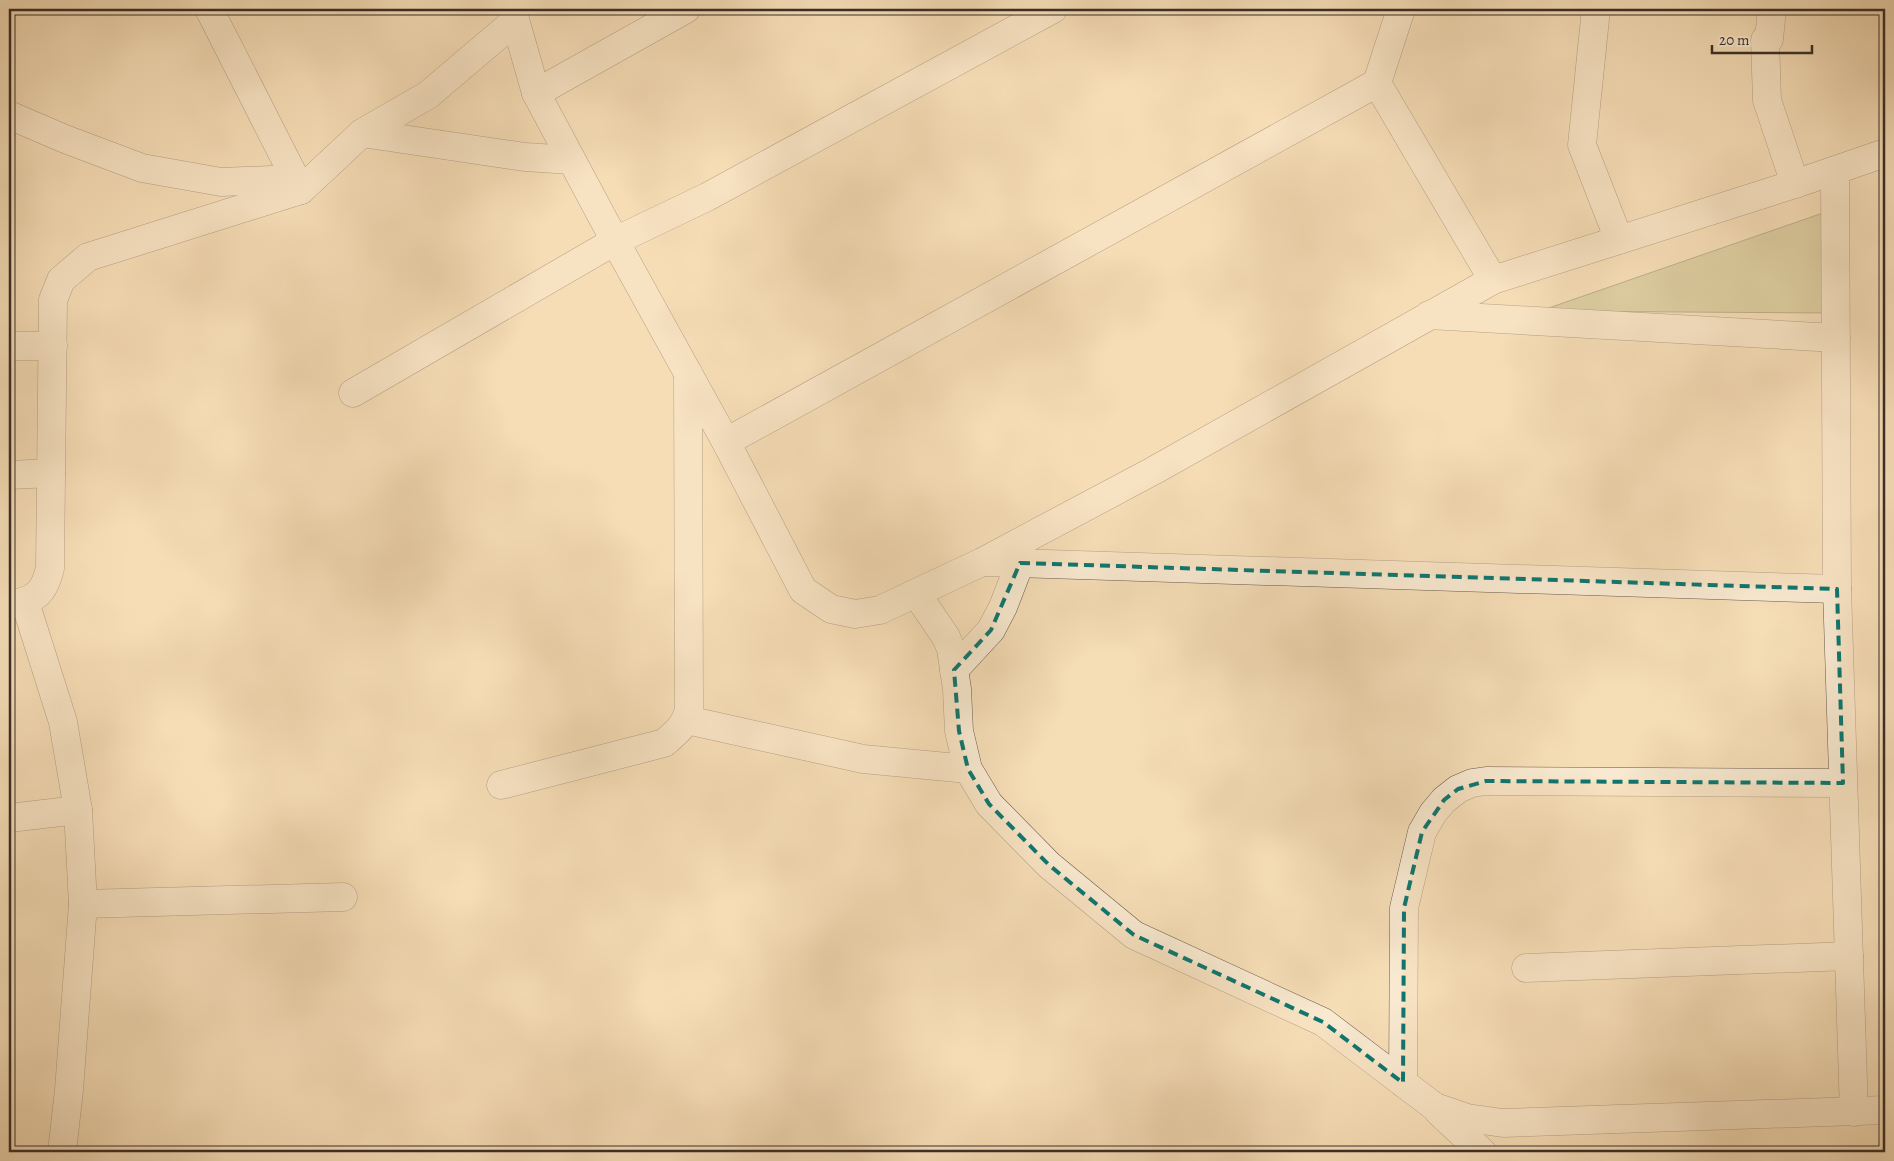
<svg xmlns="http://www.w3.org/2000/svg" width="1894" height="1161" font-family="Alegreya,serif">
<rect width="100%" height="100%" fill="#f5ddb6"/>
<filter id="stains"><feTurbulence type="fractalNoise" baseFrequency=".004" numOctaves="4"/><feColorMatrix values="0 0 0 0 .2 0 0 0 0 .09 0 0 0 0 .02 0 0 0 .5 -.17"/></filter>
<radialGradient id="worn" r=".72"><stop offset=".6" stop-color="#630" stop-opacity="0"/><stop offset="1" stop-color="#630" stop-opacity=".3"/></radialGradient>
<path fill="#c0bf8b" stroke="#7e765a" d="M1823 213 1827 313 1540 311Z"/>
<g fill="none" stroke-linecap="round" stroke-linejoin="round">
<defs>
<g id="minor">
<path d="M209 9 301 190"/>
<path d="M512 9 536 93 615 241 726 442"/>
<path d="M1596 9 1582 145 1619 240"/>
<path d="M1772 9 1769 39 1765 40 1767 100 1795 184"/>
<path d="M1377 83 1401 9"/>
<path d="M536 93 686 9"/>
<path d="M9 115 65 139 142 168 221 182 295 179"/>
<path d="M362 133 525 157 571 160"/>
<path d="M1835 171 1837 589 1854 1112"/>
<path d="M1493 280 1377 83 726 442 803 590 831 609 855 614 880 610 982 562 1153 471 1493 280 1795 184 1885 153"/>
<path d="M1429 315 1836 338"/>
<path d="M9 346H53"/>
<path d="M353 393 615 241 707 197 1053 9"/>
<path d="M9 475 51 473"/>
<path d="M983 562 1837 589"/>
<path d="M916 593 946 637 951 649 957 689 959 731 968 769 989 804 1049 865 1134 935 1323 1022 1435 1107 1467 1118 1503 1123 1885 1110"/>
<path d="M25 602 63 722 78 810 83 904 69 1090 62 1152"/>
<path d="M9 605C35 600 44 594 50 568L53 300 61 280 88 257 301 190 362 133 428 95 515 21"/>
<path d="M954 670 991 630 1003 607 1020 563"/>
<path d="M687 720 863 759 968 769"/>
<path d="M501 785 664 743C676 733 685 726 689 710L688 373"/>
<path d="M9 818 78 810"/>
<path d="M83 904 343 897"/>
<path d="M1526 968 1849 956"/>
<path d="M1403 1083 1404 908 1422 832 1433 813 1444 800 1458 789 1472 783 1486 781 1843 783"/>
<path d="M1439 1112 1482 1152"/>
</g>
</defs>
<use href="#minor" stroke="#6a5a4c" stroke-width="29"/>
<use href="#minor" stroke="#f8e9d0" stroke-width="28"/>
</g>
<path d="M0 0H1894V1161H0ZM1020 563 1837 589 1843 783 1486 781 1458 789 1444 800 1422 832 1404 908 1403 1083 1323 1022 1134 935 1049 865 989 804 968 769 959 731 954 670 991 630Z" fill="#f5ddb6" fill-opacity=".55" fill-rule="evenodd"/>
<path fill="none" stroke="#0f766e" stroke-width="4" stroke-dasharray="10 6" stroke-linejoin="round" d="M1020 563 1837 589 1843 783 1486 781 1458 789 1444 800 1422 832 1404 908 1403 1083 1323 1022 1134 935 1049 865 989 804 968 769 959 731 954 670 991 630Z"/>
<rect width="1894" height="1161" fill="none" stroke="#f5ddb6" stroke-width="30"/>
<rect x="10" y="10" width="1874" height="1141" fill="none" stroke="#3b2e28" stroke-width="2.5"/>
<rect x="15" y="15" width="1864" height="1131" fill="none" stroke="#3b2e28"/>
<path d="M1712 45v8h100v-8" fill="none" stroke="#3b2e28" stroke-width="2.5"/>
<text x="1719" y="45" font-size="15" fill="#3b2e28" stroke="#f8e9d0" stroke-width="4" paint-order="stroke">20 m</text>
<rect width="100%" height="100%" filter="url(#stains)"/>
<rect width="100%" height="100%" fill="url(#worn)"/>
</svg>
